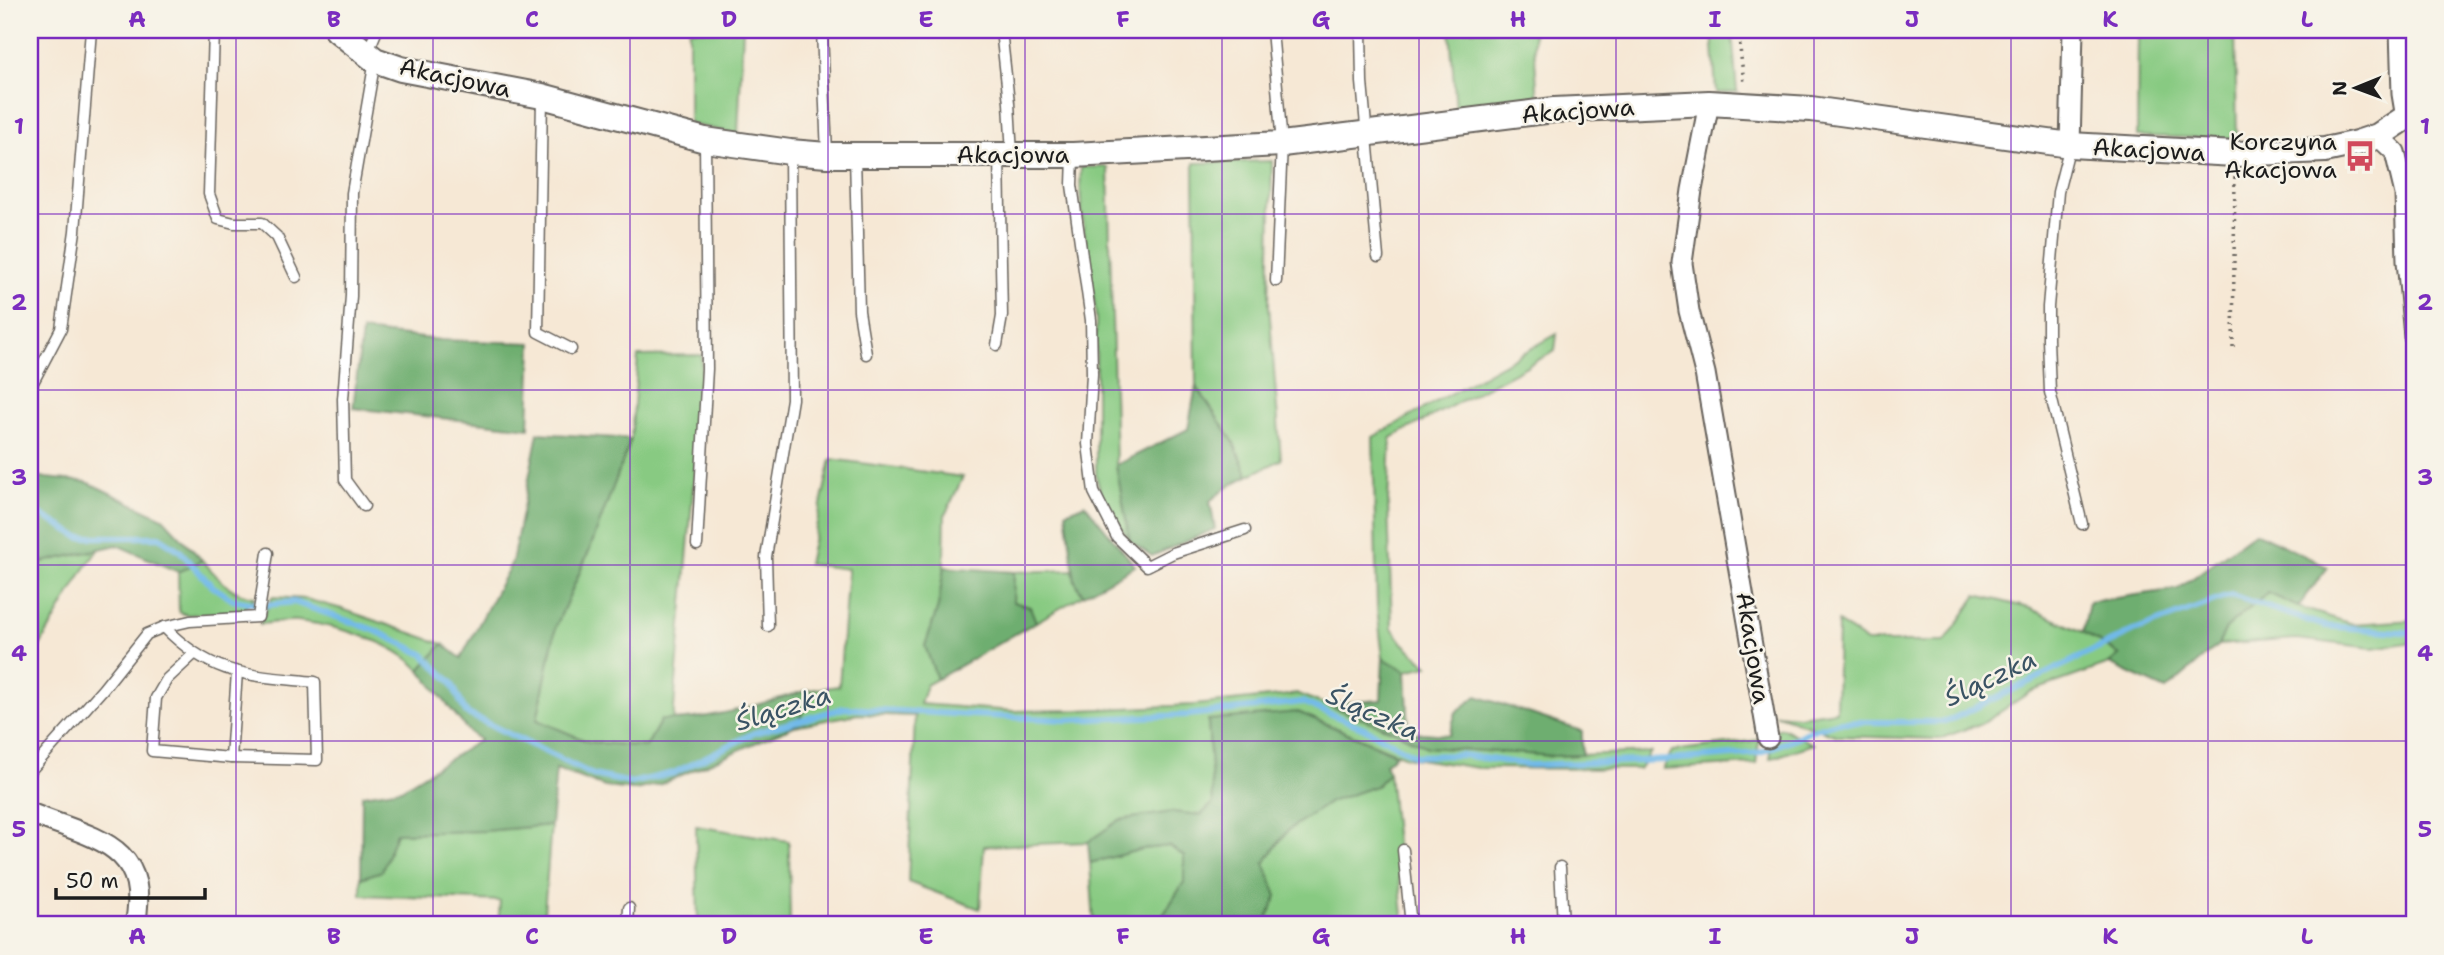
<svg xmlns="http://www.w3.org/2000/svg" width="2444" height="955" font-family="'Shantell Sans',sans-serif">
<rect width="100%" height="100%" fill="#f7f3e8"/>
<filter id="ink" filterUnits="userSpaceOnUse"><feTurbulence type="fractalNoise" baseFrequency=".0143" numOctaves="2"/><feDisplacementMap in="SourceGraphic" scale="14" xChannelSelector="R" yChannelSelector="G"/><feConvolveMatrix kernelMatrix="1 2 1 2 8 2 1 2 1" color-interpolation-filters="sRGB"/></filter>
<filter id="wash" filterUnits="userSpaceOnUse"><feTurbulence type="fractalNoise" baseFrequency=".00686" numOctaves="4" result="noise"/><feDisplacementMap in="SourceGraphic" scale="28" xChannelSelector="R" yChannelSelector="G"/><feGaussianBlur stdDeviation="1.57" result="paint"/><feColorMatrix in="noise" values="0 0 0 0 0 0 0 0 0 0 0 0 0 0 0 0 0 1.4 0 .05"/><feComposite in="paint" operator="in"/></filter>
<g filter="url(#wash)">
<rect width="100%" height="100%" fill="#f6e8d5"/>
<g fill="#88ca82" stroke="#52734f" stroke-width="2">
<path d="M689 30H743L738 134 689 124Z"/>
<path d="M1450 30H1533L1538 101 1456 111Z"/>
<path d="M1712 30H1732L1737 92 1716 93Z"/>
<path d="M2138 30H2235L2237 139 2137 136Z"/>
<path d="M1272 161 1269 305 1281 460 1248 476 1233 441 1196 386 1194 163Z"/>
<path d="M1081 167H1108L1116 465 1130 541 1102 497 1096 476V320C1093 269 1077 219 1081 167Z"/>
<path d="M1557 334 1555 351 1391 438 1388 502 1392 628 1403 643 1428 666 1406 671 1383 658 1377 608 1373 437Z"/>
<path d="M702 355C697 477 682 598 673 721L661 720 646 747 589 742 537 720 556 626 589 551 631 439 638 356Z"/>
<path d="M831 459 963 477 945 515 944 567 938 607 925 646 937 679 926 685 920 704 1013 711 1079 710 1194 705 1298 694 1394 731 1427 747 1554 756 1651 752 1639 769 1478 768 1406 757 1298 712 1208 721 1213 803 1201 815 1172 812 1120 820 1088 842 984 846 980 909 908 882 915 716 858 714 794 726 813 697 809 690 839 686 848 569 808 564Z"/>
<path d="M98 550 83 571 30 663V557L39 563Z"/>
<path d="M202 560C217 577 231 595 255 597L243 611 187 615 179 612 178 572Z"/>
<path d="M1073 570 1075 581 1083 595 1036 622 1030 607 1013 602 1014 572Z"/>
<path d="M2268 593 2298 607 2353 624 2414 620V642L2373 648 2296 639 2218 645 2227 627Z"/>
<path d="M1977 595 2029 608 2083 632 2120 656 2109 664 2030 692 1985 722 1939 739 1838 736 1775 714 1799 716 1836 711 1838 622 1867 642H1945Z"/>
<path d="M272 597 306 599 342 609 443 644 420 670C394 641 337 626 298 621 286 620 272 623 260 624Z"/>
<path d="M1782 728 1813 744 1770 759 1773 741 1771 731Z"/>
<path d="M1759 740 1756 764 1662 769 1672 751Z"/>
<path d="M1389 773 1404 925H1264L1277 896 1264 863 1288 830 1330 802 1376 786Z"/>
<path d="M551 825 543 925H498L500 901 361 895V878L382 871 396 833 485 831Z"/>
<path d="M696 826 789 841 790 925H698Z"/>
<path d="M1169 846 1184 856V882L1157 925H1094L1090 863 1143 849Z"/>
</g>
<g fill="#6eae70" stroke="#456546" stroke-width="2">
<path d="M362 331 441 340 532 343 529 428 353 408Z"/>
<path d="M1196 386 1233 441 1248 476 1230 485 1210 501 1215 529 1152 556 1130 541 1116 465 1188 429Z"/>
<path d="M538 433 631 439 589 551 556 626 537 720 589 742 646 747 661 720C712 721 760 703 809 690L813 697 794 726 661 784 635 790 605 787 556 769 551 825 485 831 396 833 382 871 361 878 362 795 401 789 480 740 469 732 420 670 443 644 461 658 512 562Z"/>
<path d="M30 474 46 478 87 482 163 518 202 560 178 572 117 545 39 563 30 557Z"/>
<path d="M1085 504 1135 566 1083 595 1075 581 1066 512Z"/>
<path d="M2255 532 2328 567 2298 607 2268 593 2227 627 2218 645 2166 690 2109 664 2120 655 2083 632 2089 602 2178 589Z"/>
<path d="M944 567 1014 572 1013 602 1030 607 1036 622 937 679 925 646 938 607Z"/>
<path d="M1383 658 1406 671 1409 732 1449 735 1456 712 1477 696 1582 731V755L1554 756 1427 747 1394 731 1325 704 1381 700Z"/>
<path d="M1298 712 1396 754 1385 764 1389 773 1376 786 1330 802 1288 830 1264 863 1277 896 1264 925H1157L1184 882V856L1169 846 1143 849 1090 863 1088 842 1119 820 1172 812 1201 815 1213 803 1208 720Z"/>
</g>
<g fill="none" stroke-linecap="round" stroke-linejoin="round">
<g stroke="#71b9e9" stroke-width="6">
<path d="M30 508 79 537H159L179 550 212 586 233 600 256 604"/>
<path d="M265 605 294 602 374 630 423 654 451 682 466 713 593 775 631 783 674 773 754 733 844 708 1067 720 1188 715 1302 702 1364 728 1416 756 1462 755 1531 765 1666 760 1759 753 1798 737 1809 731 1839 722H1946L2134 631 2231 595 2325 626 2414 633"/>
</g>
</g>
</g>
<g filter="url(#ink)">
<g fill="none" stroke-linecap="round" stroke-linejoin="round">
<defs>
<g id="service">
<path d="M214 30 209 194 218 219 234 223H262L277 237 296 277"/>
<path d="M822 30 827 155"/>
<path d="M1001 30 1009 103 1012 155"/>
<path d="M1272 30 1282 144 1276 281"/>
<path d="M1361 30 1362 82 1378 257"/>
<path d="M367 54 377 30"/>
<path d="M542 97 538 332 571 349"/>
<path d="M2070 145 2058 192 2048 307V339L2050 392 2082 524"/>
<path d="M855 156 859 311 866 354"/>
<path d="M1073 156 1072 185 1091 320 1092 374 1088 444 1094 492 1117 537 1147 566 1173 553 1245 530"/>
<path d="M997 345 1002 316 999 156"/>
<path d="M30 388 61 329 75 231 91 30"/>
<path d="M364 506 345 480 343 399 351 296 352 193 375 60"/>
<path d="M697 545 707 369 705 140"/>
<path d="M768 626 766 557 792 399 790 153"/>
<path d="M164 627C213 677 249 675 315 682L317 760 231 758 152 751 156 698 167 679 195 653"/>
<path d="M231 758 237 672"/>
<path d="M30 771 103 689 147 634 164 627 190 621 258 617 268 553"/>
<path d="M1403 850 1411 925"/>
<path d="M1560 867 1563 925"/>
<path d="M628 925 629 908"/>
</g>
<g id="minor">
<path d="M2400 30 2402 94 2406 118"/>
<path d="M1709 103 1692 190 1682 263 1689 311 1705 373 1768 738"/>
<path d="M2378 136 2395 152 2405 194 2407 261 2414 336"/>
<path d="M2070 145 2073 30"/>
<path d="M30 813C91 838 152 843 135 925"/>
</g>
<path id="tertiary" d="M337 30 375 60 401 69 542 96 705 140 790 152 827 155H1073L1282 144 1554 110 1709 103 1811 109 2070 145 2235 154 2325 150 2357 143 2378 136 2414 112"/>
</defs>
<use href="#service" stroke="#68635d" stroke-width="13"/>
<use href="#minor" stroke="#68635d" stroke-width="23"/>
<use href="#tertiary" stroke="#68635d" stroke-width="28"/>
<g stroke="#68635d" stroke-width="3.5" stroke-dasharray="2 5" stroke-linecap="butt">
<path d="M1738 30 1744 83"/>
<path d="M2233 347 2235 174"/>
</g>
<use href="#service" stroke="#fff" stroke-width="10"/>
<use href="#minor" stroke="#fff" stroke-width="19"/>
<use href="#tertiary" stroke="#fff" stroke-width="24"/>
</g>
</g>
<path fill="none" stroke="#7b2cbf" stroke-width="2" stroke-opacity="0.55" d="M236 30V925M433 30V925M630 30V925M828 30V925M1025 30V925M1222 30V925M1419 30V925M1616 30V925M1814 30V925M2011 30V925M2208 30V925M30 214H2414M30 390H2414M30 565H2414M30 741H2414"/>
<defs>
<symbol id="bus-bare" viewBox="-9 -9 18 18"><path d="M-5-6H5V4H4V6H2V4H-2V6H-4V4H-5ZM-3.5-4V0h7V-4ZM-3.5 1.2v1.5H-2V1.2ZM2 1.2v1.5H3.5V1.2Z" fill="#d1495b" stroke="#f7f3e8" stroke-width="2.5" paint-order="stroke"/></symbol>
</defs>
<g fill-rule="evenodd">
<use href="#bus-bare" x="2338" y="134" width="44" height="44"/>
</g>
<g text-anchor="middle" stroke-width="5" stroke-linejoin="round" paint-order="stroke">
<g font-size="24" fill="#1c1c1c" stroke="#f7f3e8">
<text transform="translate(455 78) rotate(12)" y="8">Akacjowa</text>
<text transform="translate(1578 111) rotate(-4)" y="8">Akacjowa</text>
<text transform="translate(2149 150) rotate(3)" y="8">Akacjowa</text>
<text x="1013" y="163">Akacjowa</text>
<text transform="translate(1753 648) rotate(81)" y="8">Akacjowa</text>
</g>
<g font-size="24" fill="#1c1c1c" stroke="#f7f3e8" text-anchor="end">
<text x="2337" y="150">Korczyna<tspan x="2337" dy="28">Akacjowa</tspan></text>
</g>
<g font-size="26" font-style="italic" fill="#3a5364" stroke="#f7f3e8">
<text transform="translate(1990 678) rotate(-25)" y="9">Ślączka</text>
<text transform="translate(783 708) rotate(-17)" y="9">Ślączka</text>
<text transform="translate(1373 713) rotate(24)" y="9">Ślączka</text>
</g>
</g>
<rect width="2444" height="955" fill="none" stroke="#f7f3e8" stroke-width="77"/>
<g transform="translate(2356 88) rotate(269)" stroke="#f7f3e8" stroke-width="5" paint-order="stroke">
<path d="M0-5L12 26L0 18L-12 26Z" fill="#1c1c1c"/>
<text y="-10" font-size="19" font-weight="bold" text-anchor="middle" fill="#1c1c1c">N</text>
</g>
<path d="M56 888v10h149v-10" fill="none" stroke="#1c1c1c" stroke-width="3.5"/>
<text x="66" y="888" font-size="21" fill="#1c1c1c" stroke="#f7f3e8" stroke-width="5" paint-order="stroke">50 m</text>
<rect x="38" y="38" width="2368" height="878" fill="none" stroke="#7b2cbf" stroke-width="2.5"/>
<g font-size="23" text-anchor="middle" font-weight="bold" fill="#7b2cbf">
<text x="137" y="27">A</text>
<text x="334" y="27">B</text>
<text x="532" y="27">C</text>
<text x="729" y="27">D</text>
<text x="926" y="27">E</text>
<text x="1123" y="27">F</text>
<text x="1321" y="27">G</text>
<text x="1518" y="27">H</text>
<text x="1715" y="27">I</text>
<text x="1912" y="27">J</text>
<text x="2110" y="27">K</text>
<text x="2307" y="27">L</text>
<text x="19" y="134">1</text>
<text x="2425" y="134">1</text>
<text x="19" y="310">2</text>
<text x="2425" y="310">2</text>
<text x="19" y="485">3</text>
<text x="2425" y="485">3</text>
<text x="19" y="661">4</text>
<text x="2425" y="661">4</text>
<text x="19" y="837">5</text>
<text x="2425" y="837">5</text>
<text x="137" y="944">A</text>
<text x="334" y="944">B</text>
<text x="532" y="944">C</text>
<text x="729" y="944">D</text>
<text x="926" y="944">E</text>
<text x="1123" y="944">F</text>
<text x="1321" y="944">G</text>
<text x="1518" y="944">H</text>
<text x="1715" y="944">I</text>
<text x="1912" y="944">J</text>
<text x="2110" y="944">K</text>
<text x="2307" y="944">L</text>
</g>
</svg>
